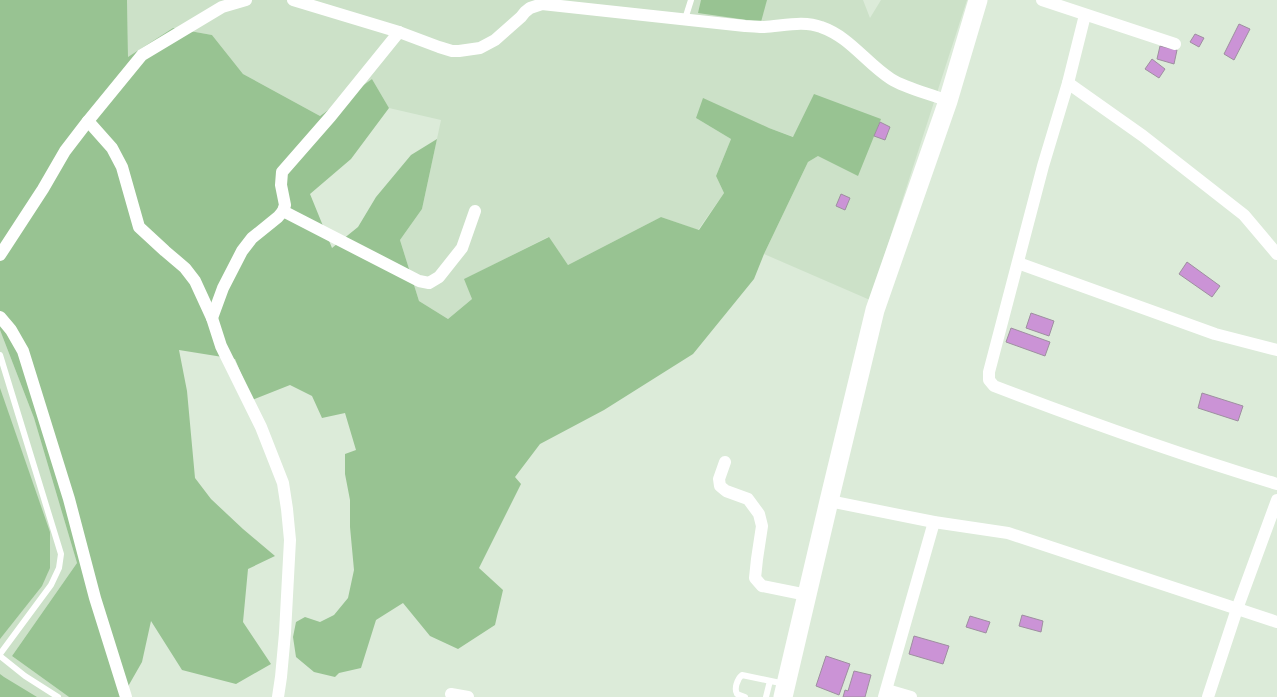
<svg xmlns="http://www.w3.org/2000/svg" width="1277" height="697" font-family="'Times New Roman',serif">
<rect width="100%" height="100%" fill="#dcebd9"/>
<g fill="#cce1c8">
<path d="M127 0H863L870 18 881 0H967L870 300 764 254 808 162 818 156 794 137 769 128 696 118 731 139 716 176 724 193 698 230 661 217 568 265 548 237 465 279 472 299 448 319 419 301 400 240 422 209 441 120 389 108 372 79 320 116 243 74 212 35 173 28 128 58Z"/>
<path d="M0 330 34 418 77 563 12 656 69 697H0Z"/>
</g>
<g fill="#98c392">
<path d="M0 0H127L128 57 173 28 212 35 243 74 320 116 372 79 389 108 351 159 310 194 332 248 358 227 376 197 411 155 437 139 422 209 400 240 419 301 448 319 472 299 464 279 549 237 568 265 661 217 699 230 724 193 716 176 731 139 696 118 703 98 769 128 793 137 814 94 881 119 858 176 818 156 808 162 764 254 754 279 693 354 604 410 540 444 515 477 521 484 479 568 503 590 495 625 458 649 430 636 403 603 376 620 361 668 339 673 335 677 314 672 296 657 293 637 296 622 305 617 320 622 334 615 348 598 354 570 350 527V500L345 474V454L356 450 345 413 322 418 312 396 290 385 252 400 235 359 179 350 187 391 195 478 211 499 243 529 275 556 248 569 243 622 271 664 236 684 182 670 151 621 142 662 122 697H69L12 656 77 563 34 418 0 330Z"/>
<path d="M701 0H767L761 22 698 13Z"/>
<path d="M0 388 50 532V568L42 586 0 639Z"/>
<path d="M0 674 4 677 37 697H0Z"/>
</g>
<g fill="#cb93d6" stroke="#9e8fa0">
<path d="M1239 24 1250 29 1234 60 1224 54Z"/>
<path d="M1195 34 1204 38 1199 47 1190 42Z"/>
<path d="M1160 46 1177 50 1174 64 1157 59Z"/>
<path d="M1152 59 1165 69 1159 78 1145 69Z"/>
<path d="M880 122 890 127 885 140 874 136Z"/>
<path d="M841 194 850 198 845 210 836 206Z"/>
<path d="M1187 262 1220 286 1212 297 1179 274Z"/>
<path d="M1031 313 1054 321 1049 336 1026 328Z"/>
<path d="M1011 328 1050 342 1045 356 1006 342Z"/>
<path d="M1202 393 1243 406 1238 421 1198 408Z"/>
<path d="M1022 615 1043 621 1041 632 1019 626Z"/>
<path d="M970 616 990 622 986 633 966 627Z"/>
<path d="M914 636 949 646 943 664 909 654Z"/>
<path d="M826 656 850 664 839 695 816 686Z"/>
<path d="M854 671 871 675 865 697H843L845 690 848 691Z"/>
</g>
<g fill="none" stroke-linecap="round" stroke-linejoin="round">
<g stroke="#fff" stroke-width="6">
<path d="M685 19 691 0"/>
<path d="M0 355 61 554 59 568 51 585 0 654"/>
<path d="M0 656 25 676 58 697"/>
<path d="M745 697 737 694C734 689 737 679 742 675L785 684"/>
<path d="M766 697 770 681"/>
</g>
<g stroke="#fff" stroke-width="12">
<path d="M293 0 399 32 439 47 452 51H459L480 48 495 40 521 17 525 12 530 8 542 4 745 26C751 26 758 27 764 27 782 26 804 20 821 27 850 37 866 63 891 79 907 89 931 94 948 101"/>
<path d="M1042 0 1175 44"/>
<path d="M1085 15 1068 83 1043 166 989 372V380L994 386C1088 422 1181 455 1277 484"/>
<path d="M1068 83 1143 136 1244 215 1277 254"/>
<path d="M88 121 112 148 122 167 139 227 165 251 185 268 195 281 212 318 221 346 261 427 283 483 287 509 290 540 285 633 281 677 278 697"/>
<path d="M283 211 419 281 429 283 439 277 462 248 475 211"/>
<path d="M0 255 43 189 65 151 88 121 142 55 222 7 246 0"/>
<path d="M1018 263 1215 334 1277 350"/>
<path d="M0 317 11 330 23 351 69 499 95 598 126 697"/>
<path d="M212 318 223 288 242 251 252 238 278 217 283 211 285 205 281 185 282 172 331 116 399 32"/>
<path d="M725 462 719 479 720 486 726 491 748 499 759 514 762 526 757 559 755 578 762 586 807 595"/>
<path d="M829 501 934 522 1008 533 1277 622"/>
<path d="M887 690 911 697"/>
<path d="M451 694 468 697"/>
<path d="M884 697 934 522"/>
<path d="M1208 697 1237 609 1277 500"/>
</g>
<path stroke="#fff" stroke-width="19" d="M783 697 829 501 875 310 948 101 978 0"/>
</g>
</svg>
